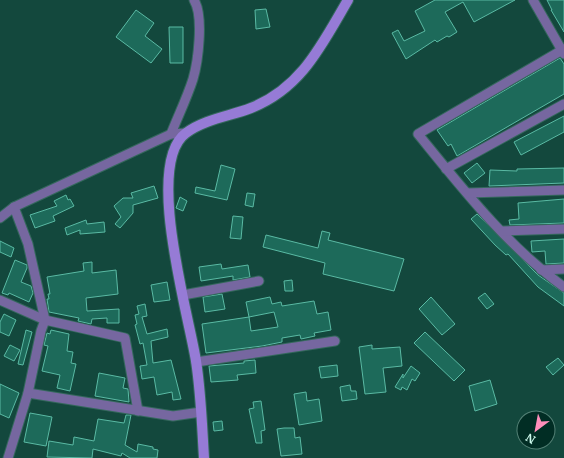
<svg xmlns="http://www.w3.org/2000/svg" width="564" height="458" font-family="Merriweather,serif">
<rect width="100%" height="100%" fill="#13483d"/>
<g fill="#1d6a5a" stroke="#5abaa4">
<path d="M435 0H515L474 22 463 2 445 12 457 32 449 37 447 36 437 42 435 40 406 59 392 33 398 30 404 41 425 31 415 11Z"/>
<path d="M547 0H564V32L551 10H552Z"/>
<path d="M266 9 270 27 256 29 255 10Z"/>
<path d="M136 10 154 23 145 36 162 49 151 63 116 37Z"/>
<path d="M169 27H183V63H170Z"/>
<path d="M560 58 564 64V94L457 156 451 144 448 146 437 130Z"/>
<path d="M564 116V132L521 155 514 142Z"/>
<path d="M477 163 485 173 472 183 464 173Z"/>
<path d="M221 165 235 169 227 200 195 193 196 187 215 191Z"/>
<path d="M564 168V183L489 186 490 170 517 171V169Z"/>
<path d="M154 186 158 198 133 205V213L120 228 115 224 121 217 114 206 123 198H133L131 193Z"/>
<path d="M247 193 255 194 253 207 245 205Z"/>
<path d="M66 195 68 200 70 199 74 206 53 216 55 221 35 228 30 215 57 206 54 201Z"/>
<path d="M180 197 187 201 183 211 176 208Z"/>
<path d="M564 199V223L510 225 509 220 519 219 518 203Z"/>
<path d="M477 214 538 275 564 293V306L538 287 508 254 506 255 495 245 471 219Z"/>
<path d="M233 216 243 217 241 239 230 238Z"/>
<path d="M86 220 87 224 104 222 105 232 80 234V230L67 235 65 228Z"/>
<path d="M322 231 330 233 328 240 404 259 394 291 323 274 325 263 263 247 266 235 318 248Z"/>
<path d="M564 239V263L546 264 545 251 532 252 531 241Z"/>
<path d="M0 241 14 248 11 257 0 252Z"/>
<path d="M15 260 27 265V268L21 282 31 286 33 293 29 302 9 293 8 295 2 293Z"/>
<path d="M92 262V273L116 270 118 294 86 298 87 311 119 309V323H107V318L92 319 91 324 78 321 79 318 49 312 47 299H49L48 294H50L47 277 84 271 83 263Z"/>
<path d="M221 264 222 269 248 265 250 277 233 280V276L201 281 199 267Z"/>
<path d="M292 280 293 291H285L284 281Z"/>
<path d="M167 282 170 300 154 302 151 285Z"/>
<path d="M485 293 494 304 487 309 478 298Z"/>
<path d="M222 294 225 309 205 312 203 297Z"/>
<path d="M270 297 272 304 281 302 282 306 314 301 317 314 328 312 331 330 314 333 315 336 301 339 300 335 282 338V342L262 346 206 353 202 324 249 317 251 331 278 327 274 312 249 317 246 302Z"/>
<path d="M431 297 455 324 442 335 419 309Z"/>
<path d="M145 304 147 316 142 317 147 334 167 329 168 337 151 341 153 363 171 360 181 399 173 400 172 392 157 395 154 377 142 379 140 366 147 365 143 343 140 344 135 325 137 324 135 315 139 314 137 306Z"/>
<path d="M4 314 16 320 9 336 0 332V322Z"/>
<path d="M26 330 32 332 23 365 18 364Z"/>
<path d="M51 330 69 334 67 351 73 352 71 363 76 364 70 391 57 388 60 375 42 371 48 346 44 345 47 333 50 334Z"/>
<path d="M425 332 465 370 454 381 414 343Z"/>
<path d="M10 345 20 350 14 361 4 356Z"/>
<path d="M372 345V349L400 347 402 366 383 368 386 392 365 394 359 347Z"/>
<path d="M558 358 564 365 553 375 546 367Z"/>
<path d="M255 360 256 373 237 375 238 380 211 382 209 366 244 363V361Z"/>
<path d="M337 365 338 376 321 378 319 367Z"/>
<path d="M411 366 420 373 415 381 412 379 407 390 402 387 401 390 395 387 403 374V378Z"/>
<path d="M99 373 125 378 123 388 128 389 129 402 95 396Z"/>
<path d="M490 380 497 404 475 411 469 386Z"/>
<path d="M0 384 19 393 9 418 0 414Z"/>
<path d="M350 385 351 391H356L357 399 342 401 340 387Z"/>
<path d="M306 392 307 401 319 399 322 421 299 425 294 394Z"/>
<path d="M261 401 265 430 261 431 262 443H256L249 409 254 408 253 402Z"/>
<path d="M30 413 52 417 46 446 24 442Z"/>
<path d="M126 415H131L125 445 137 452 138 444 153 447V449L158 450 157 458H130L122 453 121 456 93 449 92 458 47 457 49 441 73 445 74 437 94 441 98 419 124 423Z"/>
<path d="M222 421 223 430 214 431 213 422Z"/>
<path d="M284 428H294L295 438 300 437 302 454 281 456 277 429Z"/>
</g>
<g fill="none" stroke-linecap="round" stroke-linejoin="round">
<defs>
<g id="street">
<path d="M533 0 564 54"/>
<path d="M564 49 418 134C462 188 507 246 564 287"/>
<path d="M171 134C178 116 187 98 193 79 198 62 204 16 194 0"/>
<path d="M446 169 564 104"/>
<path d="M467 193 564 190"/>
<path d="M0 218 14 207 171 134 186 133"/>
<path d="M503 231 564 229"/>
<path d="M541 270 564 269"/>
<path d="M183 295 259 281"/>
<path d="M0 300 45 320 125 338 138 411"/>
<path d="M196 362 335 341"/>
<path d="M28 393 173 416 201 412"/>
<path d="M8 458 28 393 41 331 45 320 28 244 14 207"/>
</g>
<path id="secondary" d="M204 458C202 426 201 393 196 361 189 316 144 163 186 133 205 119 231 116 251 108 302 88 322 44 348 0"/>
</defs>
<use href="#street" stroke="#35685d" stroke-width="11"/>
<use href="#secondary" stroke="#35685d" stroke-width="12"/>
<use href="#street" stroke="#7667a0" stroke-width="9"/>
<use href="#secondary" stroke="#967bd6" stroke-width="10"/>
</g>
<g transform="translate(536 430) rotate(212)"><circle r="19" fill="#012d24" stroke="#538075"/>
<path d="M0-3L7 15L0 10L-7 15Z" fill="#ff8eba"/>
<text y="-6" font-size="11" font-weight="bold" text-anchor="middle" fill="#cffcef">N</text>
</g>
</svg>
